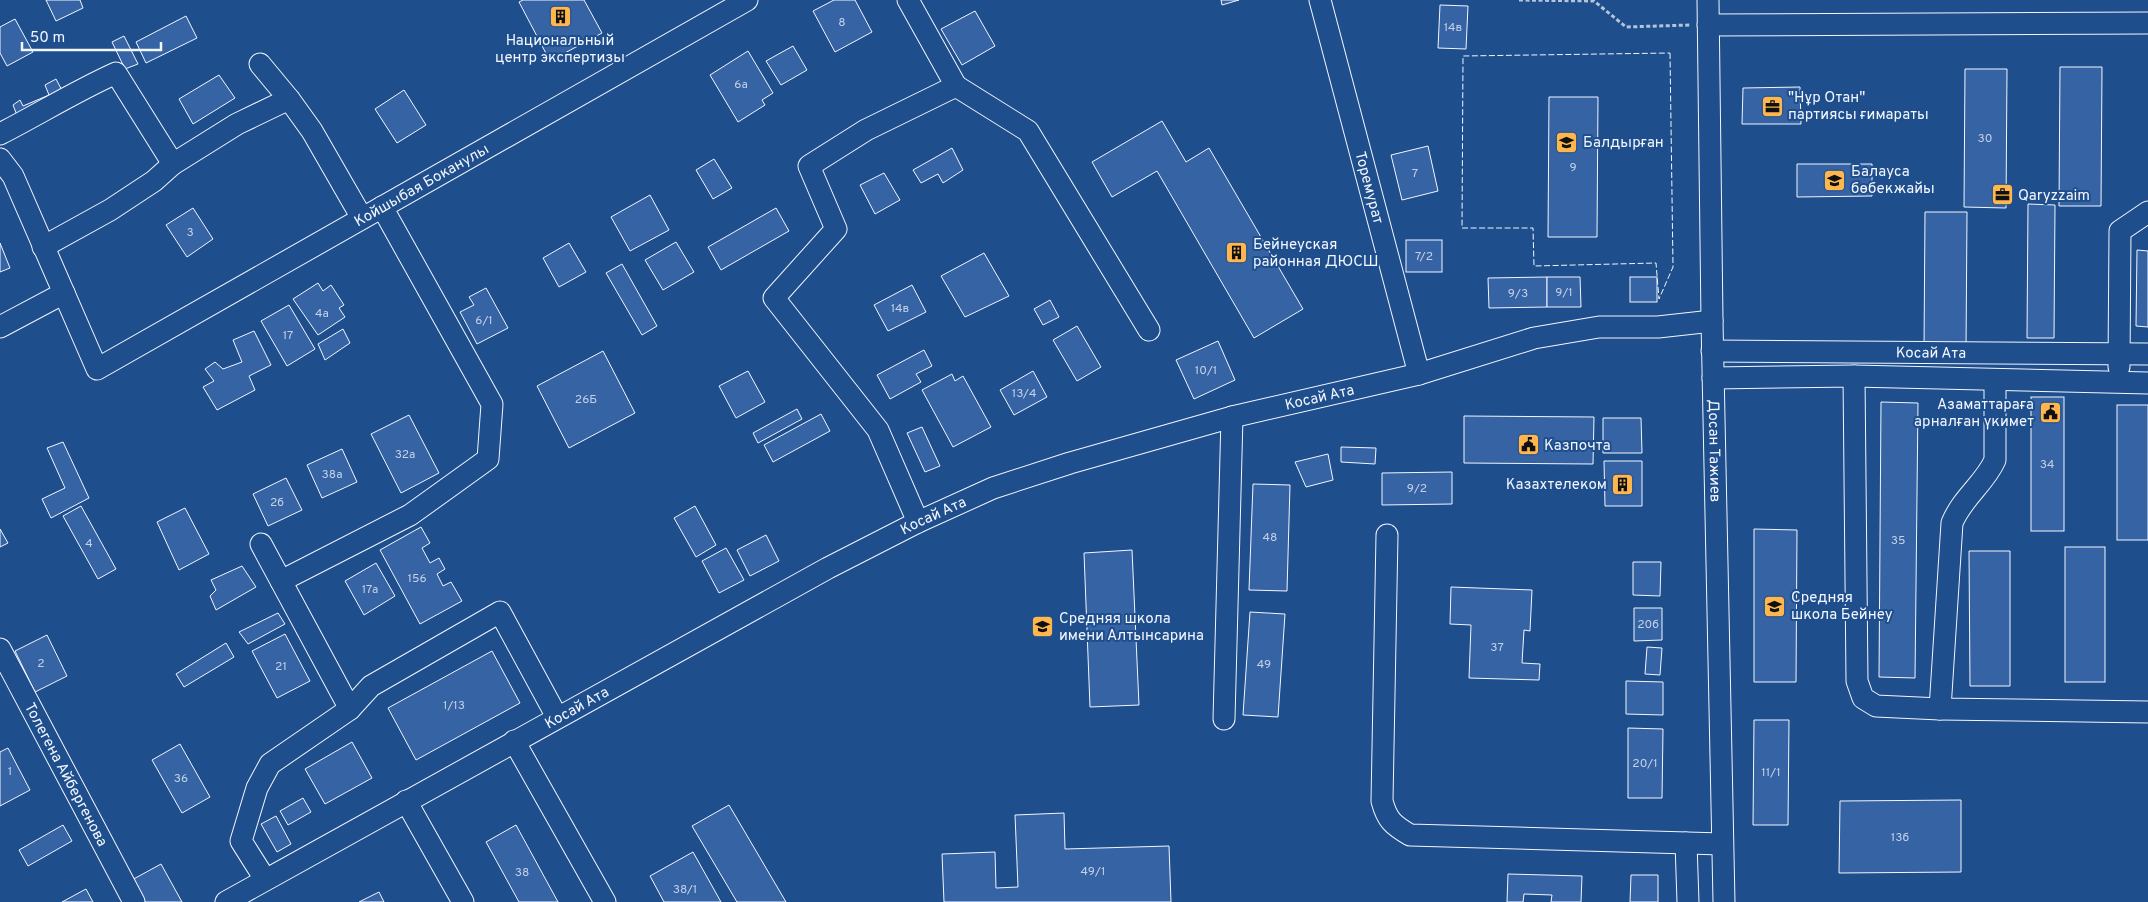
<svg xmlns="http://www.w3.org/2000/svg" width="2148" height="902" font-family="Overpass,sans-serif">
<rect width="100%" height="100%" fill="#1f4e8c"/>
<g fill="#3563a3" stroke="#f2f6ff">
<path d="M46 0H80L83 8 56 21Z"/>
<path d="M523 0H584L602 33 550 61 519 2Z"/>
<path d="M834 0H855L872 32 835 52 813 11Z"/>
<path d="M1221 0H1239L1222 5Z"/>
<path d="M1440 5 1468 6 1466 49 1438 48Z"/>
<path d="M975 11 995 46 962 65 941 29Z"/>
<path d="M186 16 197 38 146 63 136 42Z"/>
<path d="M15 19 33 52 7 66 0 53V27Z"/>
<path d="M124 36 138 64 125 69 112 42Z"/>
<path d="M793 46 807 70 781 85 766 61Z"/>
<path d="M748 51 773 93 762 100 765 105 738 122 710 75Z"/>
<path d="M2060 67H2102L2101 206H2059Z"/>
<path d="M1965 69H2007L2006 208 1964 207Z"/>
<path d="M219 75 235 98 193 124 179 99Z"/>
<path d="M56 79 66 98 20 123 13 105 20 100 23 106 49 95 45 85Z"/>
<path d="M1800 87 1801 124H1742L1743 88Z"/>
<path d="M404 90 426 125 397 143 375 109Z"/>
<path d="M1549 97H1598L1597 237H1548Z"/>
<path d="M1162 121 1186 162 1209 148 1303 309 1254 338 1157 171 1112 197 1092 162Z"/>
<path d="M1428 146 1438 191 1402 200 1391 155Z"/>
<path d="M952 148 963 170 943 183 938 174 921 183 913 170Z"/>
<path d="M714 159 732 188 713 199 696 170Z"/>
<path d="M1797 164H1872V196L1797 197Z"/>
<path d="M884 173 900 200 875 214 860 185Z"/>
<path d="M650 195 669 230 630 251 611 217Z"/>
<path d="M2028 204 2055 205 2054 338H2027Z"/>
<path d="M193 208 213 239 187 257 166 225Z"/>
<path d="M776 208 789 231 721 270 708 247Z"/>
<path d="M1925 212H1967L1966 351 1924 350Z"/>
<rect x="1406" y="240" width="36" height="32"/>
<path d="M676 242 694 272 663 290 645 260Z"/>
<path d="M0 243 10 268 0 272Z"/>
<path d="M569 243 586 272 559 287 543 258Z"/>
<path d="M2137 250 2148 251V327L2136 326Z"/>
<path d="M984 253 1009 296 965 317 941 276Z"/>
<path d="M622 264 657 326 642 335 606 273Z"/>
<path d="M1547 277V307L1489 308 1488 278Z"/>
<path d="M1547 277H1580L1581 307H1547Z"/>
<rect x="1630" y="277" width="27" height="25"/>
<path d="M318 283 323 291 331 285 344 305 339 308 345 317 318 335 293 299Z"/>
<path d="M912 285 926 312 888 331 874 305Z"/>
<path d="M486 288 508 328 477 344 460 312 474 305 469 297Z"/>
<path d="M1050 300 1059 317 1043 325 1034 309Z"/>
<path d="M289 305 315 349 287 366 261 321Z"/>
<path d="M1077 326 1101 367 1077 381 1053 340Z"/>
<path d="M343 329 350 343 325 360 318 344Z"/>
<path d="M254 331 271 365 249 376 255 390 217 410 203 387 214 381 205 369 215 362 223 369 242 362 233 340Z"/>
<path d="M1218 341 1235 380 1194 399 1176 360Z"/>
<path d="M924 350 932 366 916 374 921 382 890 399 877 375Z"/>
<path d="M603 351 635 413 569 448 537 386Z"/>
<path d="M748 371 765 402 736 418 719 386Z"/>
<path d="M1033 371 1047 397 1014 415 1000 390Z"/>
<path d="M952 374 955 381 963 376 991 427 953 447 922 390Z"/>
<rect x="2031" y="397" width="33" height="134"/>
<path d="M1881 402 1918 403 1915 678 1879 677Z"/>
<rect x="2117" y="405" width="31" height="135"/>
<path d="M797 409 802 419 758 443 753 433Z"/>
<path d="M821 414 830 431 773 462 764 445Z"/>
<path d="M409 415 439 473 401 493 371 434Z"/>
<path d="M1464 416 1594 417 1593 464 1464 463Z"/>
<path d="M1603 418H1641L1642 453H1603Z"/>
<path d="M922 427 940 466 925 472 907 433Z"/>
<path d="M63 442 89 498 51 518 42 499 65 488 47 448Z"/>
<path d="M1341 447 1376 448 1375 464 1341 462Z"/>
<path d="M342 449 357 482 322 498 307 465Z"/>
<path d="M1328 454 1333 480 1306 487 1295 462Z"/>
<path d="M1604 461H1642V506H1605Z"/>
<path d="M1452 472V504L1382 505V473Z"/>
<path d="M286 478 302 510 268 526 253 494Z"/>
<path d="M1253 484 1290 485 1287 591 1249 590Z"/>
<path d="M81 506 116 569 98 579 63 516Z"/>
<path d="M695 506 716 545 696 557 674 518Z"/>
<path d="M185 508 209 554 179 570 157 522Z"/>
<path d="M421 527 430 543 422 548 430 563 439 558 445 569 437 574 443 586 451 582 462 601 420 624 380 550Z"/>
<path d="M0 529 8 543 0 547Z"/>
<path d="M1754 529 1797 530 1796 682H1754Z"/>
<path d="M766 535 779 561 750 576 737 550Z"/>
<rect x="2065" y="547" width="40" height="135"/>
<path d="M726 548 744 580 719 593 702 561Z"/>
<path d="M1132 550 1139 705 1090 707 1084 553Z"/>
<path d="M1969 551H2010V686H1970Z"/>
<path d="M1633 562H1661L1660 596 1633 595Z"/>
<path d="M376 563 395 596 364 615 345 581Z"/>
<path d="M242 566 256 587 216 610 210 596 216 590 211 580Z"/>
<path d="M1451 587 1532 590 1530 631 1524 630 1522 663 1540 664 1539 680 1469 678 1471 625 1450 624Z"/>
<path d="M1634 608H1662V640L1634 641Z"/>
<path d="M1250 612 1285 614 1278 717 1243 715Z"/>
<path d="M278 613 285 624 248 644 239 632Z"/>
<path d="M285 634 310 681 277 698 252 651Z"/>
<path d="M47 635 67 676 35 692 15 651Z"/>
<path d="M226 643 234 657 184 687 176 674Z"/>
<path d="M1647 647 1662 648 1660 675 1645 674Z"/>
<path d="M492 651 520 703 416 760 388 708Z"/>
<path d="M1626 681 1663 682V715L1626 714Z"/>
<path d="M1754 720H1789L1788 825H1753Z"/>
<path d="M1628 728 1663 729 1662 798H1628Z"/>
<path d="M352 742 372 778 325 804 305 769Z"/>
<path d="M180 744 210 797 182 813 152 760Z"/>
<path d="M8 748 30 790 0 806V752Z"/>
<path d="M303 798 311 812 288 825 280 811Z"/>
<path d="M1961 800V872L1839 873 1840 801Z"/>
<path d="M729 805 786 902H737L692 826Z"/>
<path d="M1064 813 1065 849 1169 846 1171 902H944L942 854 995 852 996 888 1018 887 1015 815Z"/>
<path d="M276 816 291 844 277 852 261 824Z"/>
<path d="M63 825 72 841 28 866 19 850Z"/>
<path d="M516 825 558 902H519L486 842Z"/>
<path d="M693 852 721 902H664L650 876Z"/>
<path d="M161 864 182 902H141L130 881Z"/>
<path d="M1508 874 1582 876 1581 902H1551L1552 895 1524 894 1523 902H1507Z"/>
<path d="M1631 875H1658V902H1630Z"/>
<path d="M86 889 93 902H62Z"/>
<path d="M379 892 384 902H359Z"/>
</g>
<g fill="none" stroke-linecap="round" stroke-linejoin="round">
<defs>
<g id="minor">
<path d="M908 0 956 86"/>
<path id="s1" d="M1320 0 1419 374"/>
<path id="s2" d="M1708 0 1712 321 1724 902"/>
<path d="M1708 25 2148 23"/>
<path d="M260 64 289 99 312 131 362 218"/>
<path d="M0 134C39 114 76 91 116 73L173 164"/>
<path id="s3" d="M0 159 13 176 97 369 747 0"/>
<path d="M43 247 110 210 154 181 173 164 237 124 289 99"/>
<path d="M0 327 64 293"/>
<path id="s4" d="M1712 351 2148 354"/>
<path d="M2119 367 2120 231 2148 212"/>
<path d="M1854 376 1857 681 1863 698 1876 706 1940 709 2148 712"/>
<path d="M1713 378 1854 376 2148 383"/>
<path d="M918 522 878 430 774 298 836 229 809 166 866 130 956 86 1028 131 1149 330"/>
<path d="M1387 535 1382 801C1387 820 1393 825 1410 835L1722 844"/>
<path d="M261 544 350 709"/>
<path d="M281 581 410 515 488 459 492 404 382 207"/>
<path id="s5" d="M0 649 134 902"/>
<path d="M1940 709 1952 523C1962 498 1985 483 1995 460V380"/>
<path d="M1224 719 1232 417"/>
<path d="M514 741 605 902"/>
<path d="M406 801 463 902"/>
<path d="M1686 843 1688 902"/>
<path d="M265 879 241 841 257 788 270 764 350 709 371 686 500 612 557 717"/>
<path id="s6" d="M226 902 828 568 918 522 993 488 1070 463 1232 417 1419 374 1534 338 1599 327H1658L1712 321"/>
</g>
</defs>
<use href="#minor" stroke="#f2f6ff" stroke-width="23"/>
<path stroke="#b3c4dc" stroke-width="3" stroke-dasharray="4 2.5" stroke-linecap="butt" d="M1519 0 1594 1 1626 27 1690 25"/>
<use href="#minor" stroke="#1f4e8c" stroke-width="21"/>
<path stroke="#f2f6ff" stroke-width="1" stroke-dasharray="6 2.5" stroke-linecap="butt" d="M1670 53 1673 267 1659 299 1656 263 1534 266 1533 228H1462L1463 56Z"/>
</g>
<defs>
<symbol id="building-square" viewBox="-11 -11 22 22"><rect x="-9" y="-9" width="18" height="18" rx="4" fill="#ffb74d" stroke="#1f4e8c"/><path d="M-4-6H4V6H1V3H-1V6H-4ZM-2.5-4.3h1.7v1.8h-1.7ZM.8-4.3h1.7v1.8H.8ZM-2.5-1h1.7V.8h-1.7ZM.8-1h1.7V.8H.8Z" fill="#111"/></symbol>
<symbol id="office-square" viewBox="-11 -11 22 22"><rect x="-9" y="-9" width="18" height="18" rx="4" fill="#ffb74d" stroke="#1f4e8c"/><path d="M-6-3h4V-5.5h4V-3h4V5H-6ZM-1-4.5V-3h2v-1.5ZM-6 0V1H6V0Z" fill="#111"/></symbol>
<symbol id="school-square" viewBox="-11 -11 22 22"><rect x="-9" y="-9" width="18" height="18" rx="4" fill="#ffb74d" stroke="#1f4e8c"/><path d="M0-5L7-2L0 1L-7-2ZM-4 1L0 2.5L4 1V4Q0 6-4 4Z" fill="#111"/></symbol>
<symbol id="civic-square" viewBox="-11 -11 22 22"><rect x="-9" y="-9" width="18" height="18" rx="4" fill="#ffb74d" stroke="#1f4e8c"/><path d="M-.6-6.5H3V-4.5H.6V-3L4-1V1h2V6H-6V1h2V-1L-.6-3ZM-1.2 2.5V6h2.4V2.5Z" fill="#111"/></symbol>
</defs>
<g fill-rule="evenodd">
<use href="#building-square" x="548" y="4" width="25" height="25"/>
<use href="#office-square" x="1760" y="94" width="25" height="25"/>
<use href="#school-square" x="1554" y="130" width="25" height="25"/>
<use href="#school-square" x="1822" y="168" width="25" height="25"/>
<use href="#office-square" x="1990" y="182" width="25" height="25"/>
<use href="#building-square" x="1224" y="240" width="25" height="25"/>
<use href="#civic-square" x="2038" y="400" width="25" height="25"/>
<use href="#civic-square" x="1516" y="432" width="25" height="25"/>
<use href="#building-square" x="1610" y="472" width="25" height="25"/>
<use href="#school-square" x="1762" y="594" width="25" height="25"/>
<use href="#school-square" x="1030" y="614" width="25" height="25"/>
</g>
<g text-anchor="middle" stroke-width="4" stroke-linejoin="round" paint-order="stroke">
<g font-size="12" fill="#c3d1e8">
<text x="842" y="26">8</text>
<text x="1453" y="31">14в</text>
<text x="741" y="88">6а</text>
<text x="1985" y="142">30</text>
<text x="1573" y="171">9</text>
<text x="1415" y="177">7</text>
<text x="190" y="236">3</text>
<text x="1424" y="260">7/2</text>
<text x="1564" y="296">9/1</text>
<text x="1518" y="297">9/3</text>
<text x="900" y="312">14в</text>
<text x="322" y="317">4а</text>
<text x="484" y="324">6/1</text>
<text x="288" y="339">17</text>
<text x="1206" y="374">10/1</text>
<text x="1024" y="397">13/4</text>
<text x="586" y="403">26Б</text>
<text x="405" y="458">32а</text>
<text x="2047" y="468">34</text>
<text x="332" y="478">38а</text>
<text x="1417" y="492">9/2</text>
<text x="277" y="506">2б</text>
<text x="1270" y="541">48</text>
<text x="1898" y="544">35</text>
<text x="89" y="547">4</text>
<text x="417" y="582">156</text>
<text x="370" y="593">17а</text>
<text x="1648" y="628">20б</text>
<text x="1497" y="651">37</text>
<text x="41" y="667">2</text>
<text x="1264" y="668">49</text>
<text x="281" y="670">21</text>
<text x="454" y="709">1/13</text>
<text x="1645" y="767">20/1</text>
<text x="10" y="775">1</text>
<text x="1771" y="776">11/1</text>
<text x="181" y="782">36</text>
<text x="1900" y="841">13б</text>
<text x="1093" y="875">49/1</text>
<text x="522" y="876">38</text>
<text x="685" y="893">38/1</text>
</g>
<g font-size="15" fill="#f2f6ff" stroke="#1f4e8c" text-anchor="start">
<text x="560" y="45" text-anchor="middle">Национальный<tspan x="560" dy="17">центр экспертизы</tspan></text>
<text x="1788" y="102">"Нұр Отан"<tspan x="1788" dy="17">партиясы ғимараты</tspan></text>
<text x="1583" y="147">Балдырған</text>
<text x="1851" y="176">Балауса<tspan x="1851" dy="17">бөбекжайы</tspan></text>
<text x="2018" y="200">Qaryzzaim</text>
<text x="1253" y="249">Бейнеуская<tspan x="1253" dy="17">районная ДЮСШ</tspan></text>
<text x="2034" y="409" text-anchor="end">Азаматтараға<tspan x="2034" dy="17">арналған үкимет</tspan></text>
<text x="1544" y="450">Казпочта</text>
<text x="1607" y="489" text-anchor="end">Казахтелеком</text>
<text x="1791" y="602">Средняя<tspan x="1791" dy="17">школа Бейнеу</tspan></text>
<text x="1059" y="623">Средняя школа<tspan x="1059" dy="17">имени Алтынсарина</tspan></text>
</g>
<g font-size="15" fill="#f2f6ff" stroke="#1f4e8c">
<text dy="5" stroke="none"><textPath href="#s3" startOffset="605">Койшыбая Боканулы</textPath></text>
<text dy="5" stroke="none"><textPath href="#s1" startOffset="194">Торемурат</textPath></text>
<text dy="5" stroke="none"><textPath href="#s4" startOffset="219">Косай Ата</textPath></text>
<text dy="5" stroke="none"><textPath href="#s6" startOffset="1211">Косай Ата</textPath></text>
<text dy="5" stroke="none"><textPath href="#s2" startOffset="451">Досан Тажиев</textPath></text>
<text dy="5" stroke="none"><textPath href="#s6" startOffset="806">Косай Ата</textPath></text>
<text dy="5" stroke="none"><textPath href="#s6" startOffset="401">Косай Ата</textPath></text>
<text dy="5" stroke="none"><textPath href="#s5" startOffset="142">Толегена Айбергенова</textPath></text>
</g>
</g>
<path d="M22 42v8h139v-8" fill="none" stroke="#f2f6ff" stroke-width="2.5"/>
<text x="30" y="42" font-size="15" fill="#f2f6ff" stroke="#1f4e8c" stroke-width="4" paint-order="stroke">50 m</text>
</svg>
